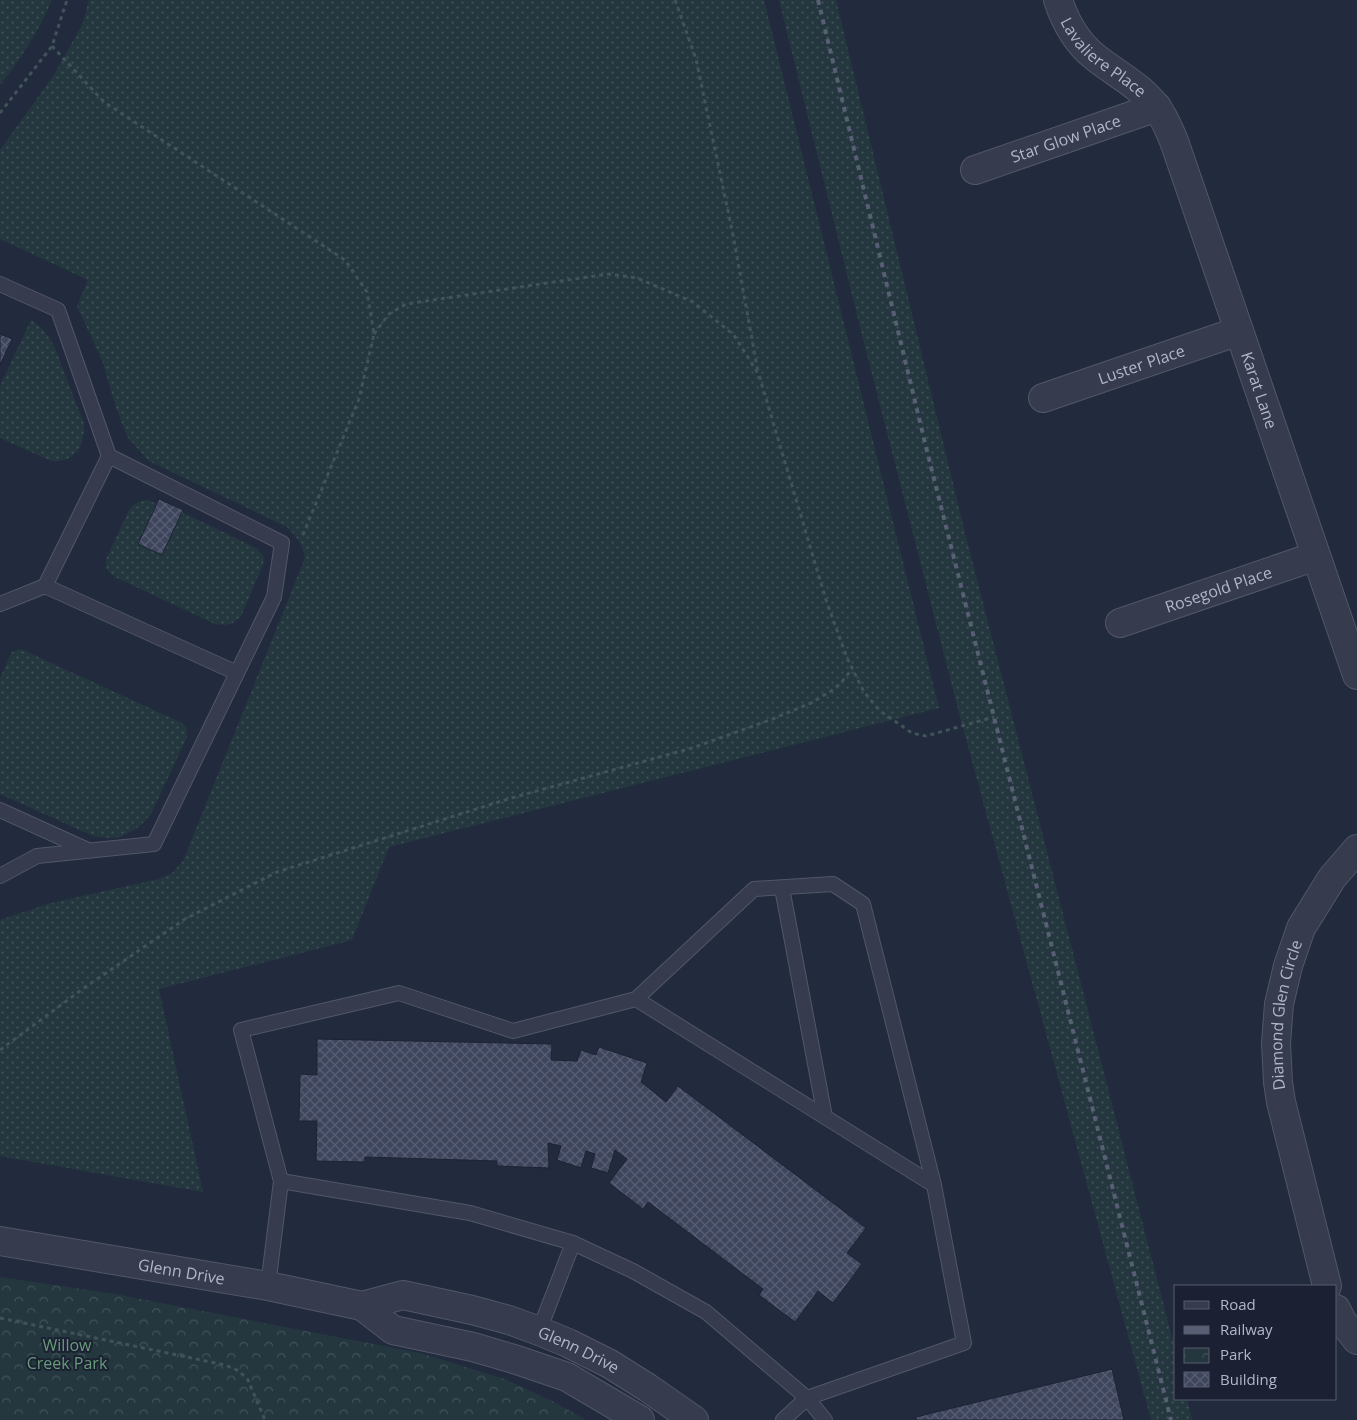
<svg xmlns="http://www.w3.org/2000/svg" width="1357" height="1420" font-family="'Open Sans',sans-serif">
<defs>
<pattern id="grass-dots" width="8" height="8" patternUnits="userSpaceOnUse" patternTransform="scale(1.25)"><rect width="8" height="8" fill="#24373e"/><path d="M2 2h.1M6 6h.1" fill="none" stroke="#415259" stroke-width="1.8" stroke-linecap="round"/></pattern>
<pattern id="park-crowns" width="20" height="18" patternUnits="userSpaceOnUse" patternTransform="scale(1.25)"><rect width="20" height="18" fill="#24373e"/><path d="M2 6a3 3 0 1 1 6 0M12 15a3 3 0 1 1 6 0" fill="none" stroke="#415259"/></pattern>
<pattern id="building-cross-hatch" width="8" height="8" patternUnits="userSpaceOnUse" patternTransform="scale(1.25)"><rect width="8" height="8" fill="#3e465d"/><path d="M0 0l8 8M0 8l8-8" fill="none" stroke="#585e73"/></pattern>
</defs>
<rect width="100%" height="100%" fill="#222a3d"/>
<g fill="url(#grass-dots)">
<path d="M0 0H52C39 30 21 59 0 85Z"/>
<path d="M89 0H764L939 708 389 847 352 940 159 989 203 1192 0 1156V920L51 903 159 879 172 873 183 861 305 558C303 545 296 536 287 527L149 461 128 438 116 408 102 360 77 306 88 280 0 239V150L54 75 83 23Z"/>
<path d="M779 0H836L965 533 1176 1353V1399H1187L1192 1420H1151L959 713 862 335Z"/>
<path d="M31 320C42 327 49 336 55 348L84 424C85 446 75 463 51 461L0 438V386Z"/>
<path d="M147 500 157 504 138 543 182 512 258 549 264 557 263 565 241 616C233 625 227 626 215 624L117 578 110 573 106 567V559L129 510 132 506 138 502Z"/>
<path d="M21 649 182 723 186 727 187 737 151 814 146 820 136 829 120 837 109 838 93 836 0 794V678L12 652Z"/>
</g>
<path fill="url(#park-crowns)" d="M0 1277 115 1294 420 1353 505 1379 556 1403 586 1420H0Z"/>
<g fill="url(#building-cross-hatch)" stroke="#1d2334">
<path d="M0 334 12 339 0 365Z"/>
<path d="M159 499 183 510 162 555 138 544Z"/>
<path d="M317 1039 552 1044 551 1060 577 1061 581 1050 596 1055 599 1047 647 1063 641 1082 666 1102 678 1086 866 1228 847 1253 862 1264 833 1303 818 1291 795 1322 759 1295 763 1289 648 1202 643 1209 609 1183 627 1159 615 1150 608 1173 591 1168 595 1154 586 1151 581 1168 557 1160 561 1146 548 1143 549 1168 497 1166V1161L365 1157V1162L316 1161 317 1121H299L300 1074 317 1075Z"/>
<path d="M1112 1369 1124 1420H916V1417Z"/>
</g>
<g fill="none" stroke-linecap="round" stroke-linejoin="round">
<defs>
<g id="service">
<path d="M0 284 58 310 109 456 282 543 274 597 154 844 37 856 0 876"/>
<path d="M109 456 45 586 237 673"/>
<path d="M0 604 45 586"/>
<path d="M0 810 88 850"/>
<path d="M782 888 825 1117"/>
<path d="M281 1181 241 1030 399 993 513 1031 636 999 754 889 833 884 863 904 934 1185 636 999"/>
<path d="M268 1286 281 1181 470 1213 573 1243"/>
<path d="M539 1331 573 1243 633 1271 706 1312 807 1398 964 1343 934 1185"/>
<path d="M783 1420 807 1398 825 1420"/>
</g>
<g id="minor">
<path id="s1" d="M1058 0C1065 21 1077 43 1095 57 1116 74 1140 85 1157 108 1165 118 1169 130 1174 141L1357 675"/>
<path id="s2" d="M975 170 1157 107"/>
<path id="s3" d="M1043 398 1239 331"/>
<path id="s4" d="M1120 623 1316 556"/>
<path id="s5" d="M1327 1286 1281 1102 1278 1082 1276 1043 1279 1004 1288 966 1301 928 1332 878 1357 849"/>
<path d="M1336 1309 1342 1321 1357 1340"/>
</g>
<g id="tertiary">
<path id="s6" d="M0 1241 268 1286 362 1306 403 1295 472 1310 509 1320 539 1331 568 1343 610 1364 648 1388 694 1420"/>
<path d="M362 1306 393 1330 473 1347 517 1360 567 1377 640 1420"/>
</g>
</defs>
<use href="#service" stroke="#515768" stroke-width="16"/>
<use href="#minor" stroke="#515768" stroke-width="30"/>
<use href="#tertiary" stroke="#515768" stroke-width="30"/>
<g stroke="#3f5358" stroke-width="3" stroke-dasharray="4 4" stroke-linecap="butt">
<path d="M675 0 696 59 734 240 758 372"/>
<path d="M52 46 104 102 345 260 367 292 374 334 359 399 302 537"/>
<path d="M0 113 52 46 67 0"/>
<path d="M374 334 389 314 406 304 608 274 637 278 693 302 734 335 759 375 826 600 847 658 864 692 880 711 912 733 926 736 994 717"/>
<path d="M0 1050 84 988 185 919 277 872 508 799 692 748 770 720 811 703 831 691 840 684 852 669"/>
<path d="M0 1318 225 1365 239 1371 248 1380 265 1420"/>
</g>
<use href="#service" stroke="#363c4d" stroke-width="14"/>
<use href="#minor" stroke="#363c4d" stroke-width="28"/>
<use href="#tertiary" stroke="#363c4d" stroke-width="28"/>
<path stroke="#585f74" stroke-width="4" stroke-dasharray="5 5" stroke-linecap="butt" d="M818 0 926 447 1171 1420"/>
</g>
<g text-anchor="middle" stroke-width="4" stroke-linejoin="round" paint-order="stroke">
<g font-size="16" fill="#b1b7c9" stroke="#1b2132">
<text dy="6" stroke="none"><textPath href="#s1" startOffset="75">Lavaliere Place</textPath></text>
<text dy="6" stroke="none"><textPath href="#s2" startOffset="96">Star Glow Place</textPath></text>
<text dy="6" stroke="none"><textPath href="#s3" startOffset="104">Luster Place</textPath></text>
<text dy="6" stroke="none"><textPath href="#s1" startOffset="450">Karat Lane</textPath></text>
<text dy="6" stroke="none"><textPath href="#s4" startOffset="104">Rosegold Place</textPath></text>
<text dy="6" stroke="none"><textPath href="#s5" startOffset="278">Diamond Glen Circle</textPath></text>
<text dy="6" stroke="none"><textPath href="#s6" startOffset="184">Glenn Drive</textPath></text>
<text dy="6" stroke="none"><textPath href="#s6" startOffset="595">Glenn Drive</textPath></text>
</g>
<g font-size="16" fill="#679b7a" stroke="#1b2132">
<text x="67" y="1351">Willow<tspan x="67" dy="18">Creek Park</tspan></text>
</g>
</g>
<rect x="1174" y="1285" width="162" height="115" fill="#1b2132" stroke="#575d6e"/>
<rect x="1184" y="1301" width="25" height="8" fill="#363c4d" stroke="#575d6e"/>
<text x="1220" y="1310" font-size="15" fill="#b1b7c9">Road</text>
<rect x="1184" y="1326" width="25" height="8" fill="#585f74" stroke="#575d6e"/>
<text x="1220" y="1335" font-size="15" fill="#b1b7c9">Railway</text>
<rect x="1184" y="1348" width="25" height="15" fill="url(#park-crowns)" stroke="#575d6e"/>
<text x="1220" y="1360" font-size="15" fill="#b1b7c9">Park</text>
<rect x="1184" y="1372" width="25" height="15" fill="url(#building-cross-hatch)" stroke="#575d6e"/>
<text x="1220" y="1385" font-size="15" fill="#b1b7c9">Building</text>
</svg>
